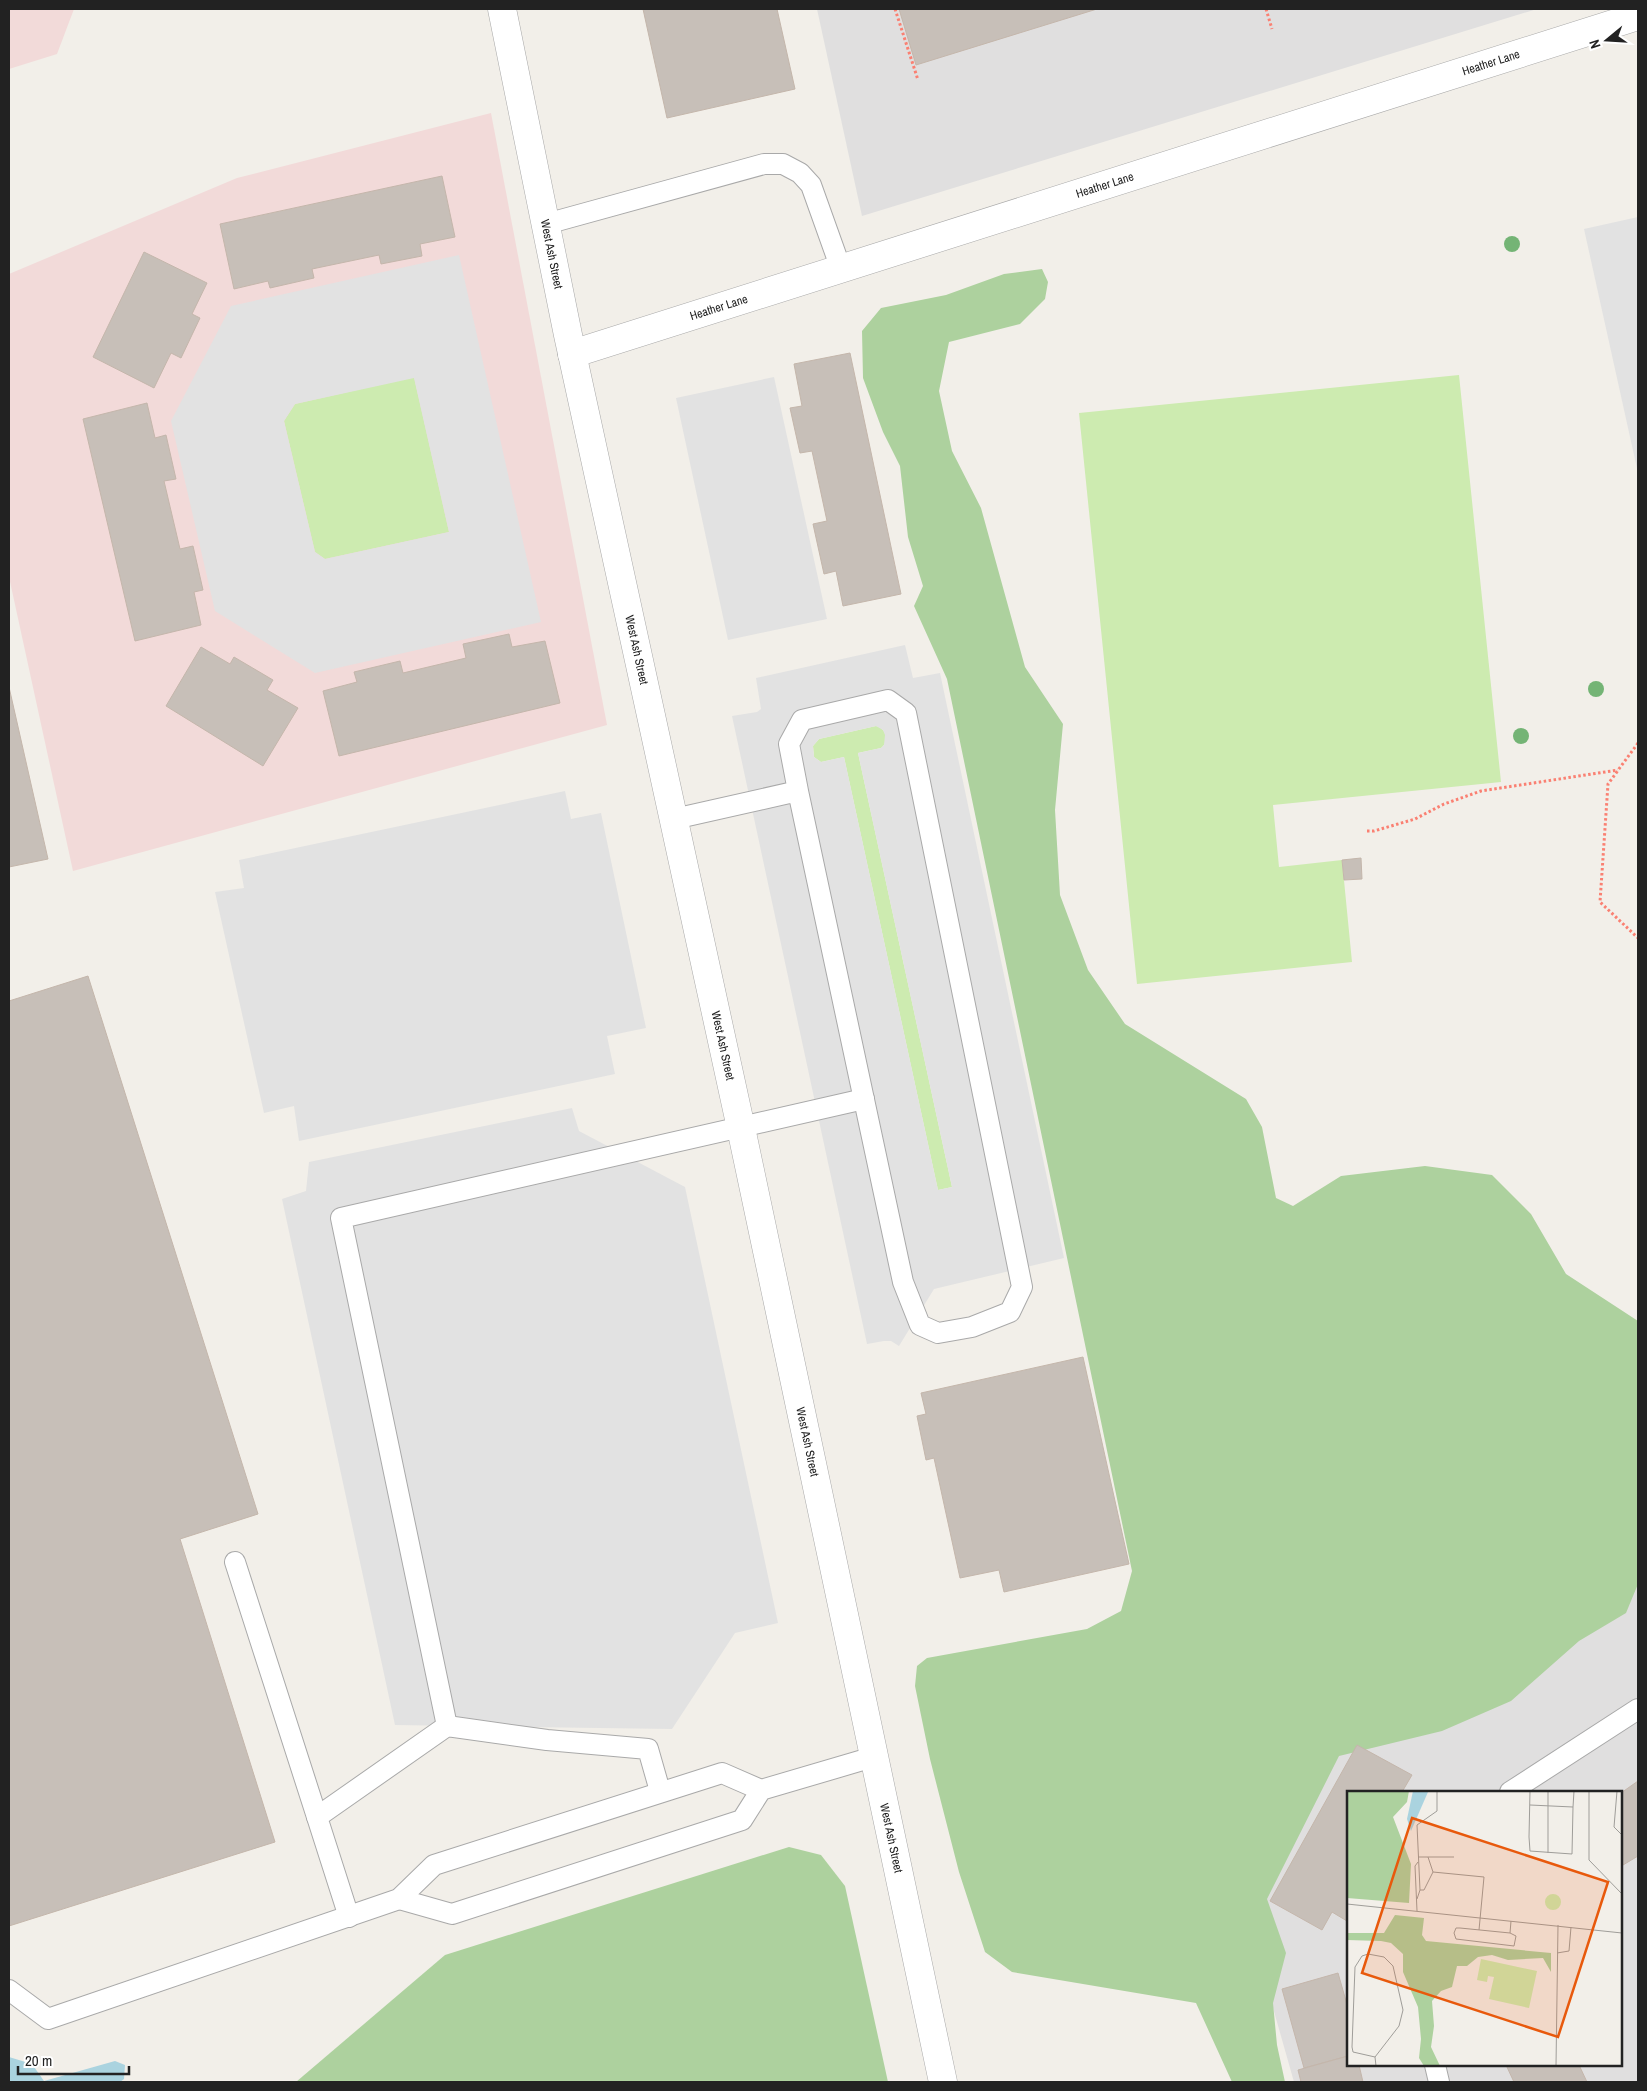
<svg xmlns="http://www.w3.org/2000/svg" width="1647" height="2091" font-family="'Archivo Narrow',sans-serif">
<rect width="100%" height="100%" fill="#f2efe9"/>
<g fill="#e0dfdf" fill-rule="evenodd">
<path d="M817 9H1537L862 216Z"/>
<path d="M1638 1555V2082H1294L1245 1909 1348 1724ZM1348 1792H1621V2065H1348Z"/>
</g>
<g fill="#f2dad9">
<path d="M9 9H74L57 54 9 69Z"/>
<path d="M491 113 607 725 73 871 9 577V274L237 178Z"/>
</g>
<g fill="#cdebb0">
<path d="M1459 375 1501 782 1273 805 1279 867 1342 860 1352 962 1137 984 1079 413Z"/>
<path d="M414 377 449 532 325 559 315 552 284 421 295 404Z"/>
<path d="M876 726C885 728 888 737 884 745L881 748 858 753 952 1187 938 1190 844 757 821 762 814 757 813 746 819 739Z"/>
</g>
<g fill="#add19e">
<path d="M1042 269 1048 282 1045 299 1020 324 949 342 939 391 952 451 981 508 1025 667 1063 724 1055 810 1060 895 1088 970 1125 1024 1246 1099 1262 1127 1276 1198 1293 1206 1341 1176 1425 1166 1492 1175 1531 1214 1566 1274 1638 1321V1584L1626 1613 1579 1641 1511 1701 1442 1731 1339 1756 1267 1899 1286 1953 1273 2003 1277 2045 1285 2082H1232L1196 2003 1012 1972 985 1952 959 1872 930 1759 915 1686 917 1666 927 1658 1087 1629 1121 1611 1132 1571 947 679 914 606 923 586 908 537 900 466 883 432 863 378 862 331 881 308 946 295 1004 274Z"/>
<path d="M789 1847 821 1855 845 1886 888 2082H296L445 1955Z"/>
</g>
<g fill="#e2e2e2" fill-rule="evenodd">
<path d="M1638 217V473L1584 229Z"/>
<path d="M459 255 541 622 315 673 215 611 171 421 231 306ZM414 378 449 532 325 559 315 552 284 421 295 404Z"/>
<path d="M774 377 827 619 728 640 676 398Z"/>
<path d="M905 645 913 678 940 673 1064 1258 934 1289 899 1346 891 1341H884L867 1344 732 716 757 712 761 709 756 678ZM876 726 883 730 885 735 884 745 881 748 858 753 952 1187 938 1190 844 757 821 762 814 757 813 746 819 739Z"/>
<path d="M565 791 571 819 601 813 646 1028 607 1036 615 1074 299 1141 294 1106 264 1113 215 892 244 888 239 860Z"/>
<path d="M572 1108 579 1131 685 1187 778 1623 735 1633 672 1729 395 1725 282 1199 306 1191 309 1162Z"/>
</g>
<path fill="#aad3df" d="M9 2057 32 2064 44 2081 115 2061 125 2065 124 2079 120 2082H9Z"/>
<g fill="#c7bfb8" stroke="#c4b6ab">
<path d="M643 9H777L795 89 667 118Z"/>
<path d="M899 9H1097L916 65Z"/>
<path d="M442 176 455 237 420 244 422 256 381 264 379 255 312 269 314 278 270 288 268 281 234 289 220 224Z"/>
<path d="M144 252 207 283 192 314 200 318 181 358 171 353 154 388 93 357Z"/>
<path d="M850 353 901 594 843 606 836 571 824 574 813 524 827 521 812 451 800 453 790 408 802 406 794 364Z"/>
<path d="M147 403 155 438 166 435 176 479 164 481 180 549 193 546 203 590 194 592 201 625 135 641 83 419Z"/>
<path d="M509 634 512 647 545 641 560 703 339 756 323 691 357 682 354 672 400 661 403 673 466 658 463 644Z"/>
<path d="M201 647 230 664 234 657 273 680 267 690 298 708 263 766 166 706Z"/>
<path d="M9 687 48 859 9 867Z"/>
<path d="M1361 858 1362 879 1344 880 1342 860Z"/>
<path d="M88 976 258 1514 180 1539 275 1842 9 1926V1001Z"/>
<path d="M1083 1357 1129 1564 1004 1592 999 1570 960 1578 934 1458 926 1460 917 1416 926 1414 921 1393Z"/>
<path d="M1357 1745 1412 1775 1402 1792H1348V1918L1347 1921 1332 1912 1322 1930 1270 1901Z"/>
<path d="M1638 1781V1856L1623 1865 1621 1862V1793Z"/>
<path d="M1338 1973 1348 2008V2056L1304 2068 1282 1989Z"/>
<path d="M1348 2056V2065H1359L1363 2082H1301L1298 2070Z"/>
<path d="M1506 2065H1579L1587 2082H1514Z"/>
</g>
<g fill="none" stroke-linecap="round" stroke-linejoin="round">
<defs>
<g id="service">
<path d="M546 224 764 164H783L800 173 811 185 841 269"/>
<path d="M674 819 798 791 903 1282 920 1325 938 1333 972 1327 1010 1312 1022 1287 906 713 888 700 802 720 789 744 798 791"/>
<path d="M235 1562 317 1817"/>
<path d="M447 1726 341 1218 864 1099"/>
<path d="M1510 1792 1638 1709"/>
<path d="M399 1899 452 1914 742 1820 761 1790 873 1757"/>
<path d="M349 1917 317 1817 447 1726 547 1740 648 1749 660 1791"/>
<path d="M9 1990 48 2019 399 1899 434 1865 722 1773 761 1790"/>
<path d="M1435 2065 1439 2082"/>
</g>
<g id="minor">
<path id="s1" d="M572 354 1638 16"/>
</g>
<g id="tertiary">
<path id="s2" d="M502 9 568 335 741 1128 943 2082"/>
</g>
</defs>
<use href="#service" stroke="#a9a9a9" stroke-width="22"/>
<use href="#minor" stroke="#a9a9a9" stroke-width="29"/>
<use href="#tertiary" stroke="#a9a9a9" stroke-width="29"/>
<g stroke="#fa8072" stroke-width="3" stroke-dasharray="2.5 2.5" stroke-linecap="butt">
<path d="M895 9 918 80"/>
<path d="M1266 9 1272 29"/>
<path d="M1638 743 1608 784 1600 902 1638 938"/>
<path d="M1367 831H1374L1415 819 1444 804 1481 791 1618 770"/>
</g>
<use href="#service" stroke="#fff" stroke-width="20"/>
<use href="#minor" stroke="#fff" stroke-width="28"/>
<use href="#tertiary" stroke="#fff" stroke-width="28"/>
</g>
<g fill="#74b475">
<circle cx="1512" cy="244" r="8"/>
<circle cx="1596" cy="689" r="8"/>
<circle cx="1521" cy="736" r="8"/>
</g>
<g text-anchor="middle" stroke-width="4" stroke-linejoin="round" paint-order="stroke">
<g font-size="12" fill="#222" stroke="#fff">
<text dy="4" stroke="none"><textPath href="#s1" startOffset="964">Heather Lane</textPath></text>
<text dy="4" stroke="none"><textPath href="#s1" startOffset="559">Heather Lane</textPath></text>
<text dy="4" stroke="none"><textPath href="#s2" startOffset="250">West Ash Street</textPath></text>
<text dy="4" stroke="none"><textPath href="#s1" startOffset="154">Heather Lane</textPath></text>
<text dy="4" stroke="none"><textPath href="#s2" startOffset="655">West Ash Street</textPath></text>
<text dy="4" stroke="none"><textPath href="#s2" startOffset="1060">West Ash Street</textPath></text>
<text dy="4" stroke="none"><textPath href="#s2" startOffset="1465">West Ash Street</textPath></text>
<text dy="4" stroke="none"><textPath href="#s2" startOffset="1870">West Ash Street</textPath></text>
</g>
</g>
<g transform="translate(1347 1791)">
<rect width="275" height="275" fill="#f2efe9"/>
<path d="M198 111a8 8 0 1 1 16 0a8 8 0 1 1-16 0ZM134 168 190 180 182 217 142 208 147 186 141 185 140 191 130 189Z" fill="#cdebb0"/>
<path d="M0 0H62L60 11 46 26 64 73 62 112 0 107ZM48 124 77 127 75 144 79 150 204 162V181L196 167 161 169 145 164 131 166 120 175H110L105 196 94 200 85 210 87 235 84 256 93 275H77L72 267 74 248 71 216 56 181V163L44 152 34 150 0 149V142H37Z" fill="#add19e"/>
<path d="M66 0 81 1 64 40 60 28Z" fill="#aad3df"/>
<path fill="none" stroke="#9f9d99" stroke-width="1" d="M242 0V69L275 103M270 0 267 36 275 44M183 14 226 16 225 63 183 60 182 46 183 0M226 16 227 0M201 62V0M71 66H81L86 81 77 99H73M81 66H107M86 81 137 86 132 139M70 108 73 99 70 34 90 20V0M0 113 275 142M70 120 68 75 71 71M163 142 169 145 167 155 109 148 107 142 109 137H113L163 142 164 130M210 162 222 160 224 136M28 266 6 261 5 256 8 176 15 165 21 163 37 166 46 175 56 219 52 235 28 266 29 275M209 275 211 134"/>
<path fill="#e8590c" fill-opacity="0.15" stroke="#e8590c" stroke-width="2.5" d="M65 27 261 91 211 246 15 182Z"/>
<rect width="275" height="275" fill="none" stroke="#222" stroke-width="2.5"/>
</g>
<rect width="1647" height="2091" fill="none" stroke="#222222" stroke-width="20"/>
<g transform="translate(1607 40) rotate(252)" stroke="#ffffff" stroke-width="4" paint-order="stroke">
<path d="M0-4L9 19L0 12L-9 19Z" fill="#222222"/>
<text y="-8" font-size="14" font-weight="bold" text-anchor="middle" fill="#222222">N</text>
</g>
<path d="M18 2066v8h111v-8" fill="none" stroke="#222222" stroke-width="2.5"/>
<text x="25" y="2066" font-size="15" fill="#222222" stroke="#ffffff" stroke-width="4" paint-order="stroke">20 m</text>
</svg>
